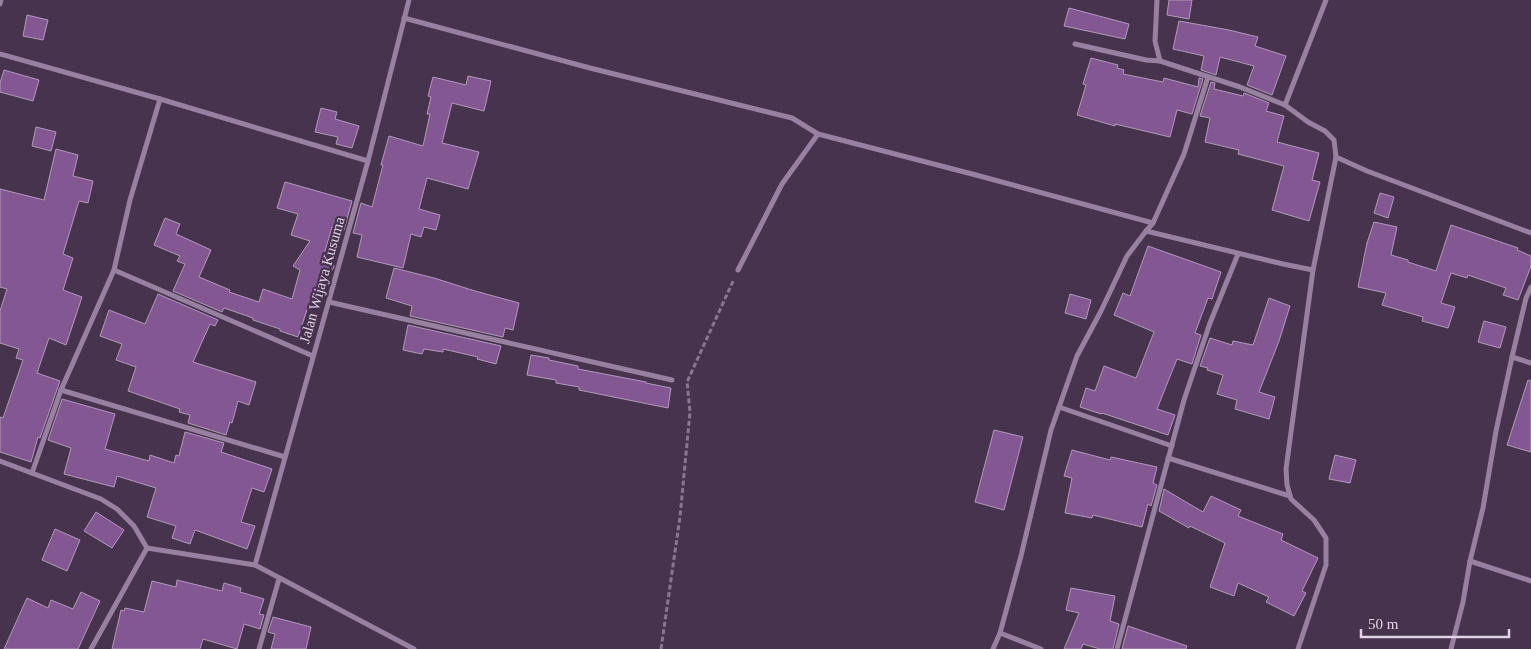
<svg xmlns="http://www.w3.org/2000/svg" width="1531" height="649" font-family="'Times New Roman',serif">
<rect width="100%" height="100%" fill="#47334e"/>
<g fill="#835892" stroke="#b29abb">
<path d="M1169 0H1192L1189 19 1167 15Z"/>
<path d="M1069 8 1129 24 1125 39 1064 26Z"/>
<path d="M27 15 48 20 43 40 23 36Z"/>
<path d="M1179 21 1229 30 1258 37 1255 46 1286 56 1272 95 1247 85 1254 66 1220 57 1216 75 1201 70 1204 56 1173 49Z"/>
<path d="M1091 58 1118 65 1117 68 1124 70 1123 74 1163 82 1164 78 1198 87 1199 78 1203 79 1192 114 1177 110 1170 137 1115 124V126L1077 115 1086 85 1083 84Z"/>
<path d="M4 70 39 80 33 101 0 92V83Z"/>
<path d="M468 76 491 81 484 111 452 103 442 143 479 152 468 189 427 178 419 209 440 215 436 230 424 227 421 237 411 234 403 268 357 257 362 235 353 233 361 203 372 207 383 165H381L389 136 423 146 430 114H427L431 97 428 96 433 77 466 85Z"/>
<path d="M1211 82 1215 83 1214 89 1243 96 1244 93 1269 103 1266 111 1284 116 1277 142 1319 153 1312 180 1320 182 1309 221 1272 210 1284 166 1238 154 1239 150 1205 142 1210 118 1200 116Z"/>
<path d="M321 108 337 112 335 119 359 126 352 148 336 144 338 137 315 132Z"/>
<path d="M36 127 56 132 51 151 32 146Z"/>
<path d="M56 149 78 155 73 176 93 181 88 203 79 201 63 254 73 258 63 290 82 297 66 345 49 338 37 373 60 381 40 438 38 437 31 462 0 452V417L3 418 23 360 16 358 19 349 0 343V311L7 289 0 287V189L44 200Z"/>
<path d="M285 182 352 201 344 230 332 227 323 258 334 265V267L325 281 318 303 310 301 298 337 280 331V329L253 320V318L224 308 222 312 173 291 185 264 177 261 180 256 154 245 165 218 180 224 176 234 211 250 199 277 230 290 229 292 259 302 263 289 292 299 300 270 293 266 310 241 291 235 298 214 277 208Z"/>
<path d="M1380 193 1394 197 1388 218 1374 213Z"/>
<path d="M1374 222 1397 227 1391 255 1408 260V262L1436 271 1451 225 1518 248 1517 250 1531 256V266L1518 300 1503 295 1506 288 1468 275 1467 278 1451 273 1441 303 1455 307 1448 328 1422 321 1423 317 1382 305 1386 293 1358 287 1367 243Z"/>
<path d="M1148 246 1221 272 1212 299 1208 298 1195 333 1201 335 1192 364 1177 359 1157 409 1175 415 1168 435 1102 413 1101 414 1080 407 1086 388 1095 391 1104 366 1136 378 1154 332 1114 315 1123 293 1130 296Z"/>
<path d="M394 268 434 278 475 291 519 303 513 330 505 328 503 337 410 316 412 306 386 298Z"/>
<path d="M158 294 218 320 215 326 210 324 193 362 256 382 249 405 238 401 232 423 230 422 226 435 188 423 190 415 179 412 180 409 128 391 136 367 116 360 122 344 100 336 109 310 145 324Z"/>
<path d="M1070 294 1091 300 1086 319 1065 313Z"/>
<path d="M1269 298 1290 306 1279 341 1259 392 1275 397 1269 419 1235 409 1237 400 1217 394 1223 375 1207 370 1208 368 1200 366 1210 338 1232 345 1233 341 1253 345Z"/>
<path d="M1484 321 1506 327 1500 348 1478 342Z"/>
<path d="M408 325 501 346 496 364 477 359 478 357 443 349V352L424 349 422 354 403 350Z"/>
<path d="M531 355 549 358V360L578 366V369L646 382V383L671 388 668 408 579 390V387L556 383V380L527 375Z"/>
<path d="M1528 380 1531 381V452L1507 445Z"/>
<path d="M62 399 115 414 105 449 149 461 150 455 174 463 176 455 179 456 185 432 224 443 221 452 272 469 264 492 252 488 241 522 255 526 247 549 195 530 190 544 172 538 176 526 147 517 156 488 117 476 114 487 64 474 71 448 48 440Z"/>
<path d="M994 430 1023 437 1004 510 975 502Z"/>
<path d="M1072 450 1110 460 1111 457 1157 467 1153 483 1157 485 1151 506 1148 504 1142 527 1093 515 1092 518 1065 513 1072 478 1064 476Z"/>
<path d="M1335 455 1356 460 1350 483 1329 479Z"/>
<path d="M1164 489 1203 512 1211 496 1241 510 1238 516 1283 534 1281 540 1318 558 1302 591 1306 593 1294 616 1266 602 1269 597 1238 583 1234 596 1210 587 1225 543 1190 526 1189 528 1159 511Z"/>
<path d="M96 512 124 530 112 548 84 531Z"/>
<path d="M55 529 80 540 67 571 42 560Z"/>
<path d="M177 580 222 591 224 583 241 588 240 592 264 599 259 614 264 615 260 629 244 624 237 649 203 639 200 649H112L121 610 124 611 125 608 144 612 152 581 176 587Z"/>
<path d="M1071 588 1115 596 1110 621 1119 624 1113 649H1100L1083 644 1081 649H1064L1079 613 1066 610Z"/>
<path d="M81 592 100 601 78 649H4L27 598 48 608 51 600 73 609Z"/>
<path d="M273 617 311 627 306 649H271L275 634 268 632Z"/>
<path d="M1128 626 1187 646 1186 649H1122Z"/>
</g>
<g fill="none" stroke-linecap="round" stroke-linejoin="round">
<path stroke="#88778e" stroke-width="3" stroke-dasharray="5 2.5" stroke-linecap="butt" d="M661 649 680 517 690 412 687 382 734 279"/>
<g stroke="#9881a0" stroke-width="5">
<path d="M1157 0 1155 41 1160 61 1240 87 1285 105"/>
<path d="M0 4 1 0"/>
<path d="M404 18 590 68 792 118 818 134 976 175 1153 223"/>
<path d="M1075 44 1146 60 1160 61"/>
<path d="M0 54 160 99 368 161"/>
<path d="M1336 157 1367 171 1531 233"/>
<path d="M1146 231 1153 223 1184 154 1208 77"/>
<path d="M114 270 313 356"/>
<path d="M738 270 782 184 818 134"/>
<path d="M329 302 672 380"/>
<path d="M1512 357 1531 363"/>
<path d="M61 390 285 457"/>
<path d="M1059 407 1172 446"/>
<path d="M1168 458 1290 496"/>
<path d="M0 461 101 499 117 509 134 526 147 548"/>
<path d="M32 473 61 390 114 270 130 200 160 99"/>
<path d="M1470 561 1531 581"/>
<path d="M255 565 368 161 409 0"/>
<path d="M1000 633 1041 649"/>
<path d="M91 649 147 548 255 565 414 649"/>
<path d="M259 649 279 579"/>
<path d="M993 649 1000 633 1021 556 1051 430 1077 356 1101 311 1127 256 1146 231 1283 264 1313 270"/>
<path d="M1117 649 1184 400 1210 323 1238 254"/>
<path d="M1298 649 1326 565V538L1314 520 1291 499 1287 485 1286 469 1313 270 1336 157 1334 140 1325 131 1308 122 1285 105 1326 0"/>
<path d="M1451 649 1463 602 1470 561 1483 508 1496 431 1512 357 1526 298 1531 287"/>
</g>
</g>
<g text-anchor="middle" stroke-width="4.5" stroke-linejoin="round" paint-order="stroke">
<g font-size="15" fill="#e1d4e6" stroke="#47334e">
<text transform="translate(322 280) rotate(-74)" y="5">Jalan Wijaya Kusuma</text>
</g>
</g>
<path d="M1361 629v8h148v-8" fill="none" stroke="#e1d4e6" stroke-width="2.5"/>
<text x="1368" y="629" font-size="15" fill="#e1d4e6" stroke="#47334e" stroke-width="4" paint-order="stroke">50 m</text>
</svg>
